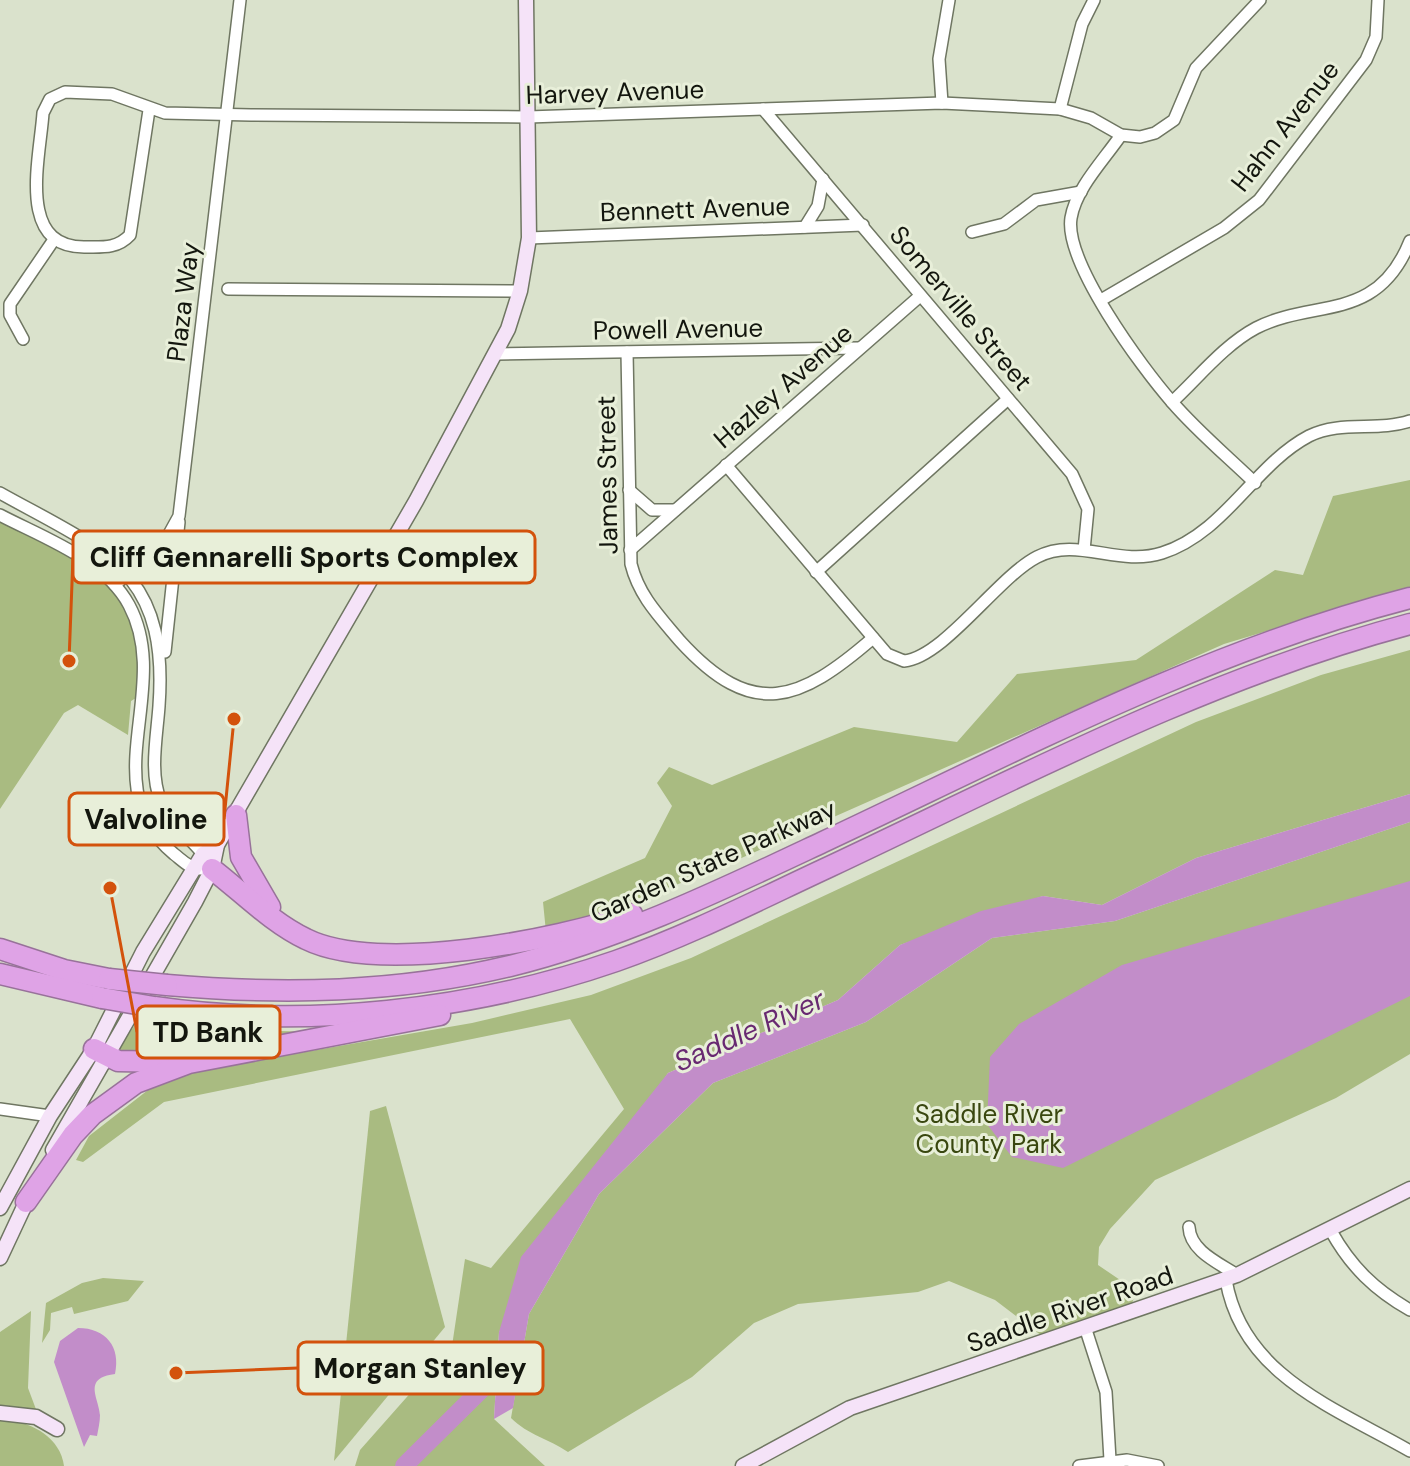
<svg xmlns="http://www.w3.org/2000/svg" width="1410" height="1466" font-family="'DM Sans',sans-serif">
<rect width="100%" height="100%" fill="#dae2cc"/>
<g fill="#a9bb81">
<path d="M1410 480V598L1314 617 1224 644 703 875 546 932 543 902 645 858 672 806 657 783 669 767 712 785 854 727 957 742 1017 674 1136 660 1275 570 1303 575 1333 496Z"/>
<path d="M0 520C85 564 151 587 136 698L131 701 128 735 78 705 64 713 0 809Z"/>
<path d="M1410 650V794L1196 858 1102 905 1043 896 900 945 838 1000 668 1073 499 1332 494 1419 545 1466H355L360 1450 452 1346 465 1259 491 1268 624 1109 570 1019 164 1102 83 1162 76 1160 89 1136 166 1076 472 1023 591 995 691 958 1196 722 1321 675Z"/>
<path d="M1410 822V1054L1336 1098 1155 1180 1110 1229 1099 1247 1098 1265 1126 1284 1134 1297 1132 1304 1042 1336 995 1300 949 1281 918 1292 798 1304 754 1323 692 1377 568 1452C549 1439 528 1435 511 1418L529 1314 599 1194 713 1083 866 1022 992 938 1115 921Z"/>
<path d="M137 1022 177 1029 326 1032C258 1045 188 1067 119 1053V1048Z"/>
<path d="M386 1106 445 1327 334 1461 370 1111Z"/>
<path d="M103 1278 144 1281 128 1301 74 1314 72 1307 51 1313 50 1330 42 1343 46 1303 82 1283Z"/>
<path d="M31 1311 28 1388 37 1412 0 1410V1332Z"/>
<path d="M8 1419C33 1424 60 1437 64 1466H0V1421Z"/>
</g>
<g fill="#c28dc9">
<path d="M1410 794V822L1115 921 992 938 866 1022 713 1083 599 1194 529 1314 513 1408 494 1419 499 1332 521 1257 668 1073 838 1000 900 945 981 911 1043 896 1102 905 1196 858Z"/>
<path d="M1410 881V996L1063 1168 1012 1157 987 1124 990 1057 1019 1024 1122 965Z"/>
<path d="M78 1328C106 1328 121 1347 115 1374 82 1378 99 1398 100 1415 100 1422 98 1430 97 1436L90 1435 84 1447 54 1362 60 1341Z"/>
</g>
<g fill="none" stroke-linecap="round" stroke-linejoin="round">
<path stroke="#c28dc9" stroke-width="18" d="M404 1466 496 1375 503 1352"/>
<defs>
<g id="street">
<path d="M942 103 939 59 949 0"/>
<path d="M763 109 1072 474 1088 509 1084 550"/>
<path d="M1060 109 1082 24 1094 0"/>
<path d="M149 110 130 235C117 249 102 247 84 247 16 247 40 158 43 113L50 99 65 92 112 94 165 113 251 115 528 117 942 103 1060 109 1091 118 1121 135 1140 137 1155 133 1174 120 1196 68 1260 0"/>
<path d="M1121 135C1104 160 1076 188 1071 218 1064 262 1142 368 1172 402 1197 431 1227 456 1255 483"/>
<path d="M805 227 818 206 823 179"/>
<path d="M972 232 1004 224 1036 200 1081 192"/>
<path d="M529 238 863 225"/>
<path d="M228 289 520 291"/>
<path d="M1101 300 1224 228 1259 200 1366 60 1376 37 1378 0"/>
<path d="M23 339 10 315V304L53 241"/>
<path d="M627 352 631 564C639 596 659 616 680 641 753 721 799 702 873 638"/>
<path d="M497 354 859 348"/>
<path d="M1172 402C1198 378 1224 345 1256 328 1314 298 1377 324 1410 241"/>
<path d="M726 465 887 654 904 661C944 657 998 577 1037 557 1077 536 1118 567 1162 553 1225 533 1254 465 1309 436 1341 420 1377 432 1410 421"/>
<path d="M629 490 652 510H675"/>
<path d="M0 493C104 551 169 569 159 706 157 736 149 773 161 802 171 827 192 838 206 858"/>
<path d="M0 515C44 538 104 559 129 605 174 689 92 786 174 854 182 860 190 869 200 869"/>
<path d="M630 550 920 296"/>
<path d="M816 572 1008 399"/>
<path d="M115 585 168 536 179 516 240 0"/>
<path d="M165 652 179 522"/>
<path d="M0 1109 50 1116"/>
<path d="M1189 1227C1190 1251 1219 1263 1237 1275"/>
<path d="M1331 1231C1351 1267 1375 1290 1410 1310"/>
<path d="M1226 1280C1242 1375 1335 1408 1410 1451"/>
<path d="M1086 1330 1106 1392 1110 1460"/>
<path d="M1079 1466 1127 1460 1158 1466"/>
</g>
<g id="secondary">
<path d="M53 1150 195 902 212 869 217 845 416 501 508 329 520 291 529 238 526 0"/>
<path d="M0 1208 50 1116 94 1049 143 952 203 854 217 845"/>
<path d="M0 1258 29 1196"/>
<path d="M0 1413 36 1417 57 1429"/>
<path d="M743 1466 850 1408 1237 1275 1410 1189"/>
</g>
<g id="highway">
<path d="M236 815 241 857 270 907"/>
<path d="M212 869C242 892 272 923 306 939 378 975 557 940 632 914"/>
<path d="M0 949 64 970 109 979"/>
<path d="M0 974 102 998"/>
<path d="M167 985C283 995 397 993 510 966 620 939 721 890 823 842 1015 752 1204 651 1410 598"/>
<path d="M154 1007C306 1029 471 1011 616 961 690 935 760 899 831 866 1020 777 1207 678 1410 624"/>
<path d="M94 1049 118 1061 170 1062"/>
<path d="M26 1202 73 1135 92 1115 136 1083 189 1063 440 1015"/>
</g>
</defs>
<use href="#street" stroke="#6f7662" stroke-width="14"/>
<use href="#secondary" stroke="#6f7662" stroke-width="17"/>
<use href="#highway" stroke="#98729a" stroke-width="23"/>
<use href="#street" stroke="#fff" stroke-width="11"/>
<use href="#secondary" stroke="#f5e3f8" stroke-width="14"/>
<use href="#highway" stroke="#dfa3e6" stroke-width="20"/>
<defs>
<g id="highway-bridge">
<path d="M109 979 167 985"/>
<path d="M102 998 154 1007"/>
</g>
</defs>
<use href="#highway-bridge" stroke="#98729a" stroke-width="23" stroke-linecap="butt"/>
<use href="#highway-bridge" stroke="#dfa3e6" stroke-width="20"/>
</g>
<g text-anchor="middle" stroke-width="6" stroke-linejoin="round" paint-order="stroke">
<g font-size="26" fill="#13160e" stroke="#e8efd9">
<text transform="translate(615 92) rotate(-2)" y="9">Harvey Avenue</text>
<text transform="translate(1285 126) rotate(-52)" y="9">Hahn Avenue</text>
<text transform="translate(695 209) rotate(-2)" y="9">Bennett Avenue</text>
<text transform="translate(183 302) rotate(-83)" y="9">Plaza Way</text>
<text transform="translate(961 308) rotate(50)" y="9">Somerville Street</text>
<text transform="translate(678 329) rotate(-1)" y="9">Powell Avenue</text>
<text transform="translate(783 386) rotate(-41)" y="9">Hazley Avenue</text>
<text transform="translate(607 475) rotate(-91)" y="9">James Street</text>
<text transform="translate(713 861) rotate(-24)" y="9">Garden State Parkway</text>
<text transform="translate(1070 1309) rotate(-19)" y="9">Saddle River Road</text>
</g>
<g font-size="26" fill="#39470f" stroke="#e8efd9">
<text x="989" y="1123">Saddle River<tspan x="989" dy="30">County Park</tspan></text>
</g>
<g font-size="28" font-style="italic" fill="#682971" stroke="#e8efd9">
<text transform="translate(749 1030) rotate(-24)" y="10">Saddle River</text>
</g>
</g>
<path fill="none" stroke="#d3520c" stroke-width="3" d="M69 661L73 557M234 719L224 819M110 888L137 1032M176 1373L298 1368"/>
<g fill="#d3520c" stroke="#e8efd9" stroke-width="3">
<circle cx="69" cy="661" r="8"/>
<circle cx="234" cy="719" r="8"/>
<circle cx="110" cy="888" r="8"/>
<circle cx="176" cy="1373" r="8"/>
</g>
<g fill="#e8efd9" stroke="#d3520c" stroke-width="3">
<rect x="73" y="531" width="462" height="52" rx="8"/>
<rect x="69" y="793" width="155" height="52" rx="8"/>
<rect x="137" y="1006" width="143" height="52" rx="8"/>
<rect x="298" y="1342" width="245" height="52" rx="8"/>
</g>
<g font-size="28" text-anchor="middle" font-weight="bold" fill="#13160e">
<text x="304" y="567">Cliff Gennarelli Sports Complex</text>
<text x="146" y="829">Valvoline</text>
<text x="208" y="1042">TD Bank</text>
<text x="420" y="1378">Morgan Stanley</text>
</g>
</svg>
